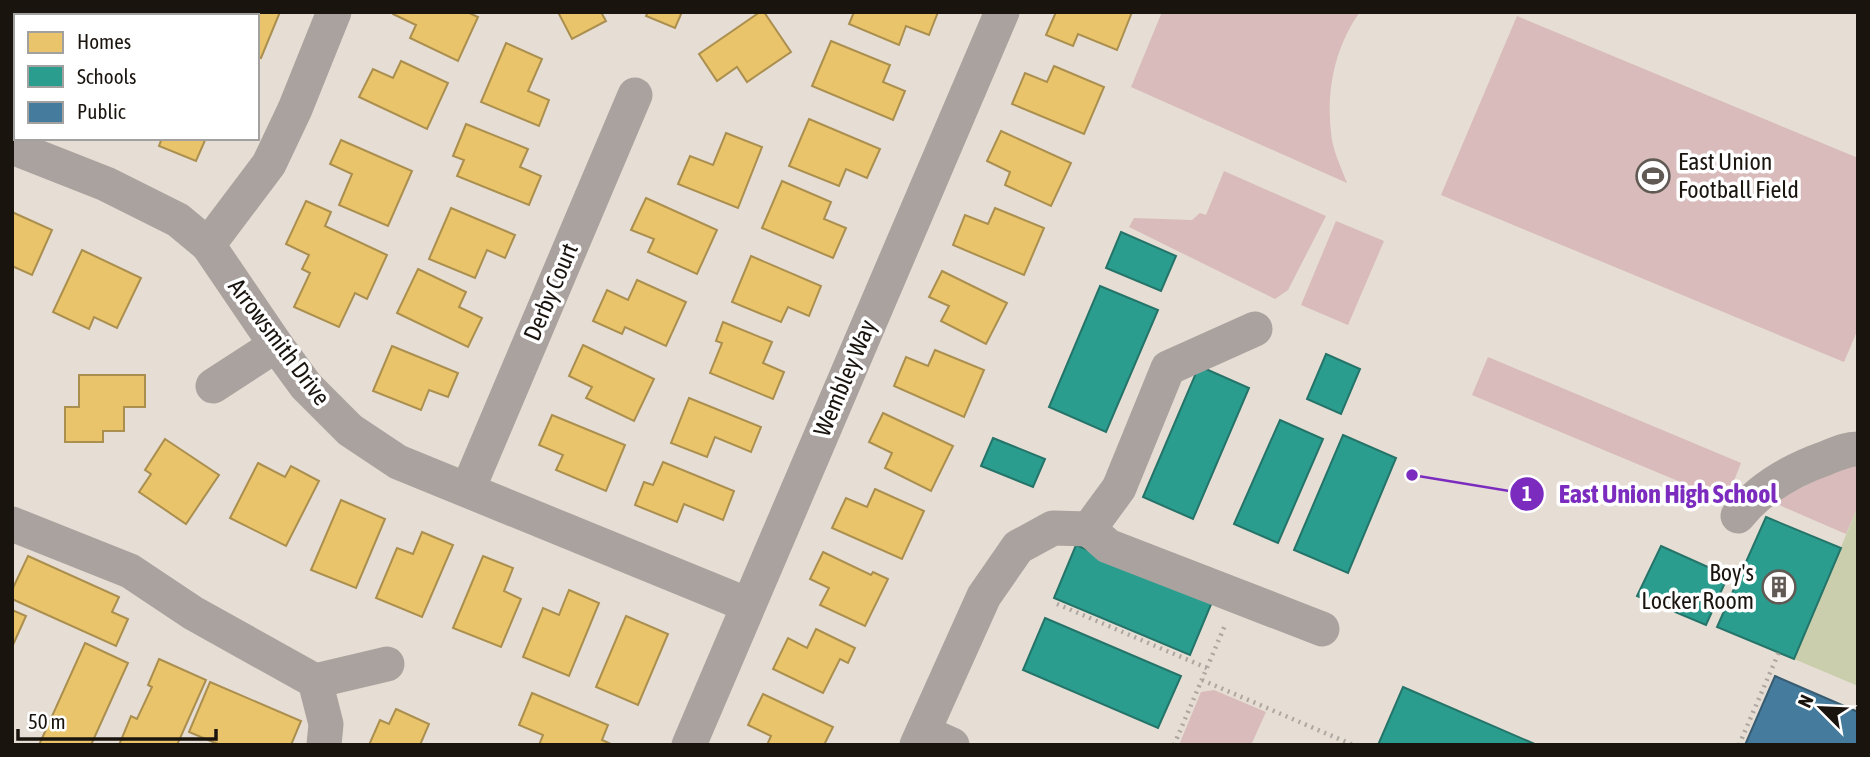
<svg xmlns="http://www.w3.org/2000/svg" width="1870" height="757" font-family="'Asap Condensed',sans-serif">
<rect width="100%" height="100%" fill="#e6ddd4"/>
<g fill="#d8bbba">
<path d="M1162 12H1360C1335 46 1326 91 1331 132 1332 149 1341 167 1347 183L1131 87Z"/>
<path d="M1517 16 1858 158V329L1844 362 1441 195Z"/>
<path d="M1224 171 1326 216 1288 290 1275 299 1129 227 1134 218 1192 220 1200 213 1206 215Z"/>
<path d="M1336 221 1384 241 1348 325 1301 305Z"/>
<path d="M1488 357 1741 463 1726 501 1472 395Z"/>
<path d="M1858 460V511H1856L1846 534 1772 502Z"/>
<path d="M1214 690 1266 712 1251 745H1179L1201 692Z"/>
</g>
<path fill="#cacead" d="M1856 511H1858V686L1794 659Z"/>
<g fill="#e9c46a" stroke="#ab8f4f" stroke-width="2">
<path d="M213 12H280L261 58 257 57V16H211Z"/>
<path d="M393 12H467L478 17 458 61 410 38 416 25 393 14Z"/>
<path d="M558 12H601L606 21 572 39Z"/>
<path d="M648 12H682L675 28 646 16Z"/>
<path d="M760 12H764L791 52 747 82 737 67 717 81 699 54Z"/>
<path d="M854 12H938L929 35 906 26 899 45 849 24Z"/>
<path d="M1056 12 1082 13 1132 12 1117 50 1078 34 1073 46 1046 35Z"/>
<path d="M831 41 890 65 883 82 905 91 893 120 812 86Z"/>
<path d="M506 43 542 59 528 91 549 100 539 126 481 102Z"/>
<path d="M401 61 448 83 427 129 359 97 373 69 393 78Z"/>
<path d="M1054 66 1104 87 1084 134 1012 104 1025 73 1047 82Z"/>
<path d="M809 119 880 149 867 178 846 169 839 186 789 166Z"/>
<path d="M466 124 528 149 520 167 541 176 529 205 457 176 464 160 453 156Z"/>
<path d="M1001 131 1071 163 1051 206 1005 185 1010 172 987 161Z"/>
<path d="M726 133 762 147 738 208 678 184 690 156 713 165Z"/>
<path d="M162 138H206L196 161 159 146Z"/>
<path d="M341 140 412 171 388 226 339 205 352 174 330 164Z"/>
<path d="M782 181 831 202 824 219 846 228 833 258 762 228Z"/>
<path d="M646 198 717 230 697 274 648 252 654 239 631 230Z"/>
<path d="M306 201 331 212 325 226 387 255 367 299 355 293 339 327 294 307 310 273 302 269 309 255 286 244Z"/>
<path d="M451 208 515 235 505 258 487 250 475 278 429 259Z"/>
<path d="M995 208 1044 228 1024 275 953 245 965 215 988 224Z"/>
<path d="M12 212 52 230 32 275 12 266Z"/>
<path d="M82 250 141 278 117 328 94 317 89 329 53 312Z"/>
<path d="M751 256 821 286 809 316 788 307 781 322 732 302Z"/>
<path d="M418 269 466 292 459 307 482 318 468 347 397 313Z"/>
<path d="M942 271 1007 303 986 344 941 321 949 306 929 297Z"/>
<path d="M637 280 686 302 666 346 625 327 622 334 593 321 607 290 628 300Z"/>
<path d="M723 322 772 342 763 363 784 372 773 399 710 373 722 343 716 341Z"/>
<path d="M583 345 654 379 634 421 586 398 592 387 569 376Z"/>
<path d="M392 346 458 373 448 397 429 390 421 410 373 391Z"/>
<path d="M935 350 984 370 964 417 894 386 906 357 928 366Z"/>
<path d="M79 375H145V407H124V431H103V442H65V407H79Z"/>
<path d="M689 398 761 427 751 452 715 437 707 457 671 443Z"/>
<path d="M883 413 953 446 931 491 885 468 892 453 869 442Z"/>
<path d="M552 415 625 445 606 491 556 470 563 455 539 445Z"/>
<path d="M165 439 219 475 186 524 139 492 151 474 145 470Z"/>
<path d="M663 462 734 491 723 520 684 504 677 522 635 505 644 482 653 485Z"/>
<path d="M258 463 285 477 291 466 319 481 286 546 230 518Z"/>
<path d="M875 489 924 511 902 559 832 528 846 498 867 507Z"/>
<path d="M341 500 385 519 356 588 311 570Z"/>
<path d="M422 532 453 545 422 617 376 598 397 548 413 554Z"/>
<path d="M823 552 871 575 873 572 888 579 865 626 820 605 829 588 810 579Z"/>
<path d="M28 556 119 597 112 612 128 619 116 646 12 599V590Z"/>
<path d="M483 556 513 568 504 591 521 599 501 647 453 628Z"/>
<path d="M569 590 599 603 569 676 523 657 543 608 559 615Z"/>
<path d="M12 610 26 616 12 647Z"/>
<path d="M626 616 668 634 638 705 596 687Z"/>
<path d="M816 629 855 648 848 663 840 659 823 693 773 669 788 638 807 648Z"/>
<path d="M85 643 128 663 91 745H39Z"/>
<path d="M159 659 206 680 177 745H119L131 716 137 719 152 687 148 685Z"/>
<path d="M210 682 301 721 291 745H220L189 732Z"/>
<path d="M532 693 608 725 602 740 613 745H539L543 735 519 725Z"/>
<path d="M763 694 833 727 824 745H767L771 736 748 725Z"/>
<path d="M396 709 429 724 420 745H369L380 720 389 724Z"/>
</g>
<g fill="#2a9d8f" stroke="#257469" stroke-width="2">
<path d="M1121 232 1176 256 1161 291 1106 268Z"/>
<path d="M1100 286 1158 310 1106 432 1049 407Z"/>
<path d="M1326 354 1360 369 1341 414 1307 399Z"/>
<path d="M1199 366 1249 388 1193 519 1143 497Z"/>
<path d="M1280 420 1323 439 1278 543 1234 524Z"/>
<path d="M1343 435 1396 458 1348 573 1294 550Z"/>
<path d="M993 438 1045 459 1033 487 981 466Z"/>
<path d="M1766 517 1841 548 1794 659 1717 627Z"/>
<path d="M1076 545 1212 602 1190 655 1054 598Z"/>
<path d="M1661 546 1728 576 1706 625 1637 596Z"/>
<path d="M1045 618 1181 676 1158 728 1023 670Z"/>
<path d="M1403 687 1537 745H1378Z"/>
</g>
<path fill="#457b9d" stroke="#385c72" stroke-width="2" d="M1775 676 1858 712V745H1745Z"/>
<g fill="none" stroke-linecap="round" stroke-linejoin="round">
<g stroke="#aea6a1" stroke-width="4.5" stroke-dasharray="2 5" stroke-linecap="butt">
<path d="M1057 604 1207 668"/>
<path d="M1202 680 1353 745"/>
<path d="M1174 745 1226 623"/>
<path d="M1739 745 1779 652"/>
</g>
<g stroke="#aaa29e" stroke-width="35">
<path d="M12 147 106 184 178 220 208 245 276 345 306 386 350 430 398 462 748 605"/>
<path d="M208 245 269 164 295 109 334 12"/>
<path d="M213 386 276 345"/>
<path d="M468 489 635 95"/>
<path d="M1738 516C1760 488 1792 470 1826 458 1836 454 1846 449 1858 449"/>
<path d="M12 524 130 571 193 613 315 681 326 724 324 745"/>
<path d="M1089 529 1119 488 1168 368 1255 329"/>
<path d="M315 681 387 664"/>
<path d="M923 732 952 745"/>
<path d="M689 745 1002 12"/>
<path d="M917 745 984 596 1018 547 1053 528 1089 529 1108 546 1322 629"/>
</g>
</g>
<defs>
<symbol id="stadium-ring" viewBox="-11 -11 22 22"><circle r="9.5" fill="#fff" stroke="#615a54" stroke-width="1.5"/><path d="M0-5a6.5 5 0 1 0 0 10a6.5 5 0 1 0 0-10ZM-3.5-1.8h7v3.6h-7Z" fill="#615a54"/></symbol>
<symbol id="building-ring" viewBox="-11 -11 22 22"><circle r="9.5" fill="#fff" stroke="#615a54" stroke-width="1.5"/><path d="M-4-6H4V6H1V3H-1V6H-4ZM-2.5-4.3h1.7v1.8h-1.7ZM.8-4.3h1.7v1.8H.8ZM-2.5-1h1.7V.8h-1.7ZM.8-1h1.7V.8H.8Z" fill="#615a54"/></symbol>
</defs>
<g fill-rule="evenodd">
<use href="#stadium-ring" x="1634" y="157" width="38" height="38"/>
<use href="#building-ring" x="1760" y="568" width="38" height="38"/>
</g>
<g text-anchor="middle" stroke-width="7" stroke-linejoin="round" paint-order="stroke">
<g font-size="24" fill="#1a140f" stroke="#fff" text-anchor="start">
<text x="1678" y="170">East Union<tspan x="1678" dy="28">Football Field</tspan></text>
<text x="1754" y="581" text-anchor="end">Boy's<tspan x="1754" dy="28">Locker Room</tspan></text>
</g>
<g font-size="24" fill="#1a140f" stroke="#fff">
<text transform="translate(551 292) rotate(-67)" y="8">Derby Court</text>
<text transform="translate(279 342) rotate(53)" y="8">Arrowsmith Drive</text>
<text transform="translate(845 378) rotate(-67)" y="8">Wembley Way</text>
</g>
</g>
<path fill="none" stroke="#7b2cbf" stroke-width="2.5" d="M1412 475L1527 494"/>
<g fill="#7b2cbf" stroke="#fff" stroke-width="2.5">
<circle cx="1412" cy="475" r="7"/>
<circle cx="1527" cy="494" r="18"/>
</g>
<g font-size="21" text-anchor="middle" font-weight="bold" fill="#fff">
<text x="1527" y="501">1</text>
</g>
<g font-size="26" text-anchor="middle" font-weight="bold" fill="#7b2cbf" stroke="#fff" stroke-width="7" stroke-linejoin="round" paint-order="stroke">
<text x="1668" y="503">East Union High School</text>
</g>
<rect width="1870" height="757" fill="none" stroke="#1a140f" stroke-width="28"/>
<rect x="14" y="14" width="245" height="126" fill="#ffffff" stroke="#a3a19f" stroke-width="2"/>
<rect x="28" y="32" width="35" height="21" fill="#e9c46a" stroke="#a3a19f" stroke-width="2"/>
<text x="77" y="49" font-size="21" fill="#1a140f">Homes</text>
<rect x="28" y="66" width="35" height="21" fill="#2a9d8f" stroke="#a3a19f" stroke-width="2"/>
<text x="77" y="84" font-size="21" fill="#1a140f">Schools</text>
<rect x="28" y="102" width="35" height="21" fill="#457b9d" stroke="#a3a19f" stroke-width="2"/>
<text x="77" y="119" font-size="21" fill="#1a140f">Public</text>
<g transform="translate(1821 708) rotate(294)" stroke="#ffffff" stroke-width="5" paint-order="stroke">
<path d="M0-5L12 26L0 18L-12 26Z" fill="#1a140f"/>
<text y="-10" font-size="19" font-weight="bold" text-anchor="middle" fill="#1a140f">N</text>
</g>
<path d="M18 729v10h198v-10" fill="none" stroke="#1a140f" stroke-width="3.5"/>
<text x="28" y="729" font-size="21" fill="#1a140f" stroke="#ffffff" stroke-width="5" paint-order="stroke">50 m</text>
</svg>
